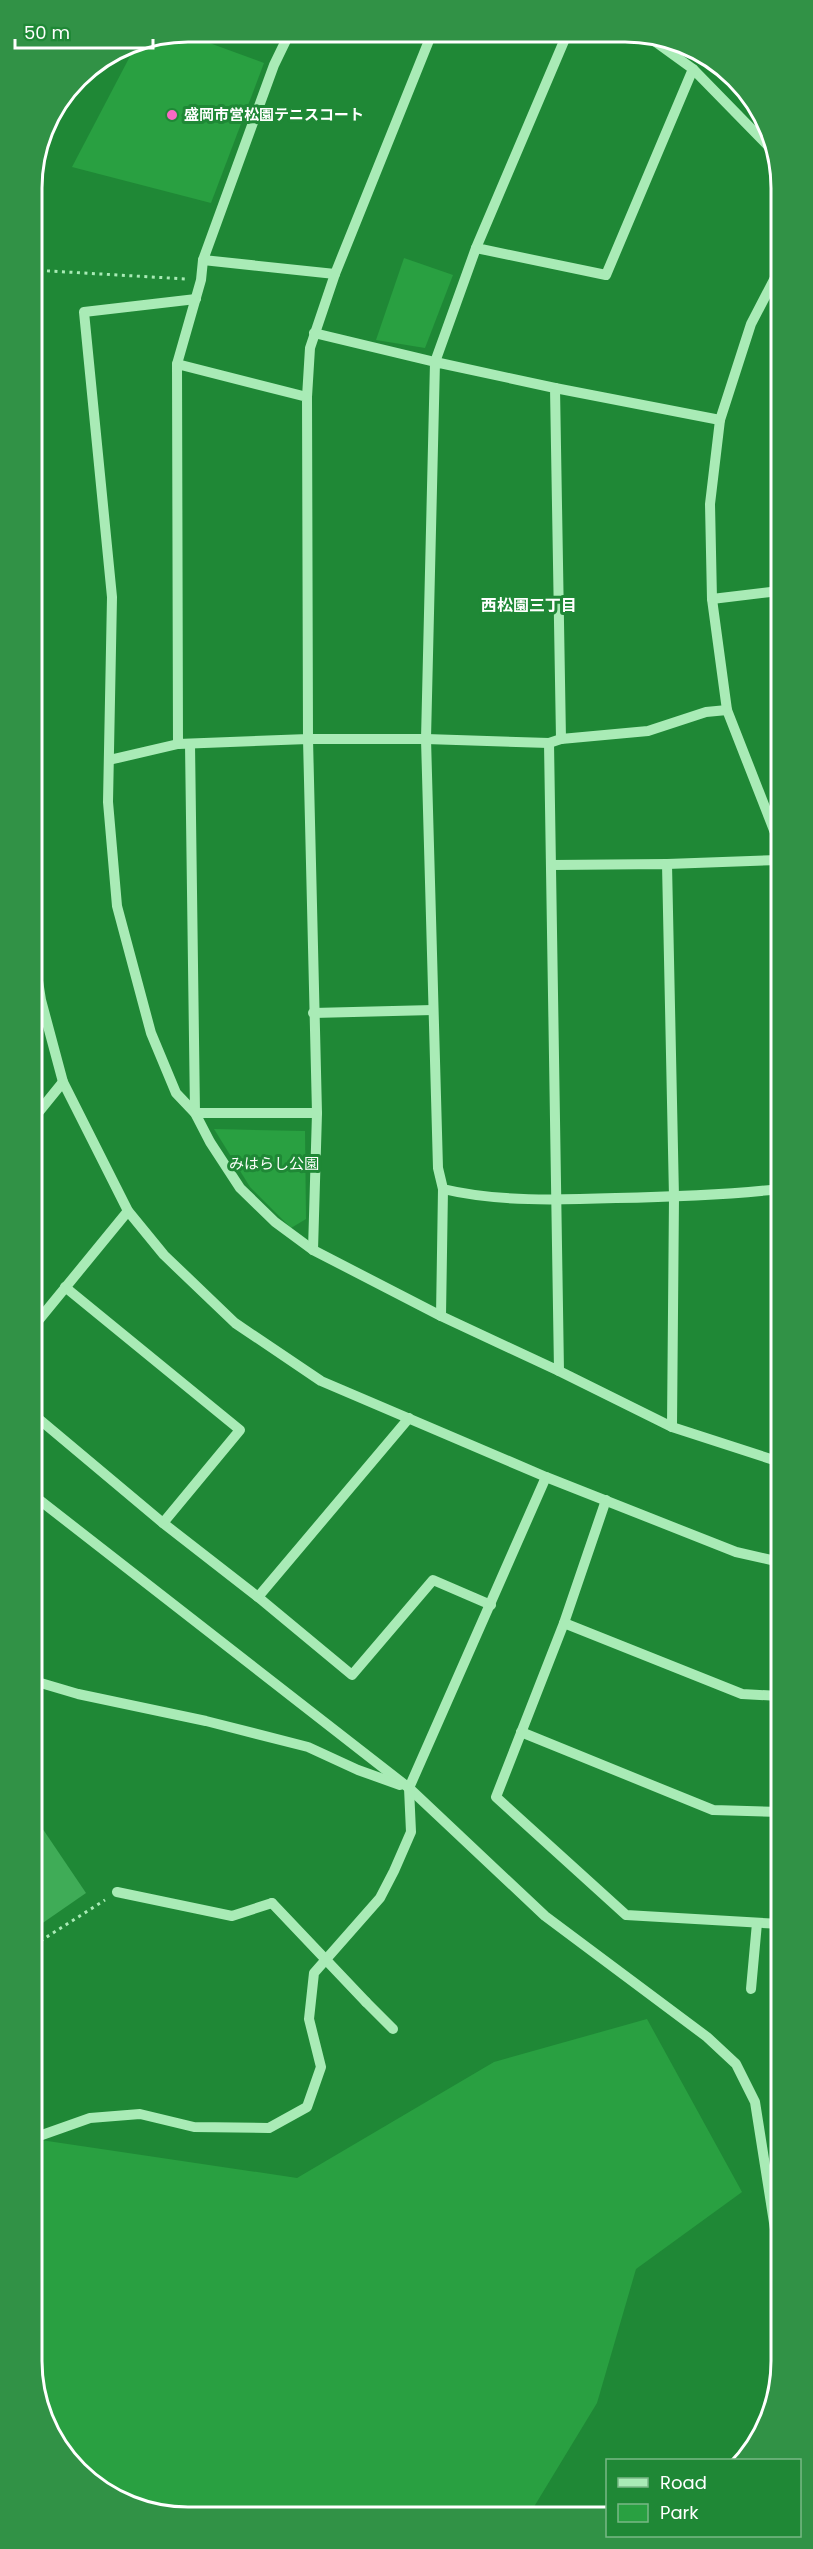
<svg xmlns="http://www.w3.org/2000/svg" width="813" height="2549" font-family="Poppins,'Noto Sans JP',sans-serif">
<rect width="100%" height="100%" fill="#1f8836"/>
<g fill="#29a041">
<path d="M182 33 264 63 211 203 72 167 138 41Z"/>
<path d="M404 258 453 275 425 348 376 340Z"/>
<path d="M214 1129 305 1131 306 1219 291 1228 250 1187Z"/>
<path d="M647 2019 742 2192 636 2269 597 2403 529 2515H158L77 2471 34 2391V2139L297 2178 494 2062Z"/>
</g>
<path fill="#3fac57" d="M34 1816 86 1893 34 1929Z"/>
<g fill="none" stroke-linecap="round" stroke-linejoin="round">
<g stroke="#a9ebb6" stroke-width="3" stroke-dasharray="3 4.5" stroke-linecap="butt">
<path d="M32 270 186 279"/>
<path d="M34 1945 105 1900"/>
</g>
<g stroke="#a9ebb6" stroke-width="10">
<path d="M290 32 274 65 203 260 335 274 432 33"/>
<path d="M567 34 476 248 606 275 693 69"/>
<path d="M646 35 693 69 777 155"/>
<path d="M40 149 52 113"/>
<path d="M779 270 751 324 720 420 710 504 712 599 727 710 779 843"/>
<path d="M196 299 84 312 112 597 108 802 117 906 151 1033 176 1093 195 1113 210 1142 240 1188 275 1222 313 1250 441 1316"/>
<path d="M314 333 435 362 476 248"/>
<path d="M177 364 201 280 203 260"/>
<path d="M555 388 720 420"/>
<path d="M307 397 310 348 335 274"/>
<path d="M712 599 779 591"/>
<path d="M561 739 555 388 435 362 426 739 438 1168 443 1189C497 1202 560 1200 616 1198 671 1197 725 1195 780 1189"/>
<path d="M190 744 195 1113H317"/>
<path d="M109 760 178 744"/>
<path d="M667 864 779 860"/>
<path d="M552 865 667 864 674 1197 672 1427 780 1462"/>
<path d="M33 949 41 1000 63 1082 128 1211 164 1255 235 1323 321 1381 546 1477 736 1552 780 1562"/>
<path d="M313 1013 433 1010"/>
<path d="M33 1119 63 1082"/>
<path d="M443 1189 441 1316 559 1371 549 743"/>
<path d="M313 1250 317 1113 308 739 307 397 177 364 178 744 308 739H426L549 743 561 739 648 731 706 712 727 710"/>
<path d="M33 1327 128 1211"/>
<path d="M559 1371 672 1427"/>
<path d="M33 1414 163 1523 240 1430 65 1287"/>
<path d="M409 1418 258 1597 352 1675 433 1580 491 1605"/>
<path d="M33 1495 409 1788 545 1916 707 2037 736 2064 755 2102 775 2229 781 2251"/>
<path d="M163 1523 258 1597"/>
<path d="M564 1623 606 1500"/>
<path d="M34 1681 78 1694 206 1721 308 1747 358 1770 400 1785"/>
<path d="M780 1696 742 1694 564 1623 496 1797 626 1915 781 1924"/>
<path d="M521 1732 713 1810 781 1812"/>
<path d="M117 1892 232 1916 272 1903"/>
<path d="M751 1989 757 1923"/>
<path d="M366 2002 393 2029"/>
<path d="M34 2134 42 2135 90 2118 140 2114 194 2127 269 2128 307 2107 321 2067 309 2019 314 1973 380 1898 394 1871 411 1832 409 1788 546 1477"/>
</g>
<path stroke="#a9ebb6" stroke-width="10" d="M272 1903 366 2002"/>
</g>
<circle fill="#f969c4" stroke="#1f8836" stroke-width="2" cx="172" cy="115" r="6"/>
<g text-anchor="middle" stroke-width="6" stroke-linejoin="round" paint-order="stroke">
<g font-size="15" font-weight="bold" fill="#fff" stroke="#1f8836" text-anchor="start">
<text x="184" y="120">盛岡市営松園テニスコート</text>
</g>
<g font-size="15" fill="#fdfffd" stroke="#1f8836">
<text x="274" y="1169">みはらし公園</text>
</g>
<g font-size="16" font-weight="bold" fill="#fff" stroke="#1f8836">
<text x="529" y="611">西松園三丁目</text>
</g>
</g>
<path d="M0 0H813V2549H0ZM188 42H625A146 146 0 0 1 771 188V2361A146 146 0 0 1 625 2507H188A146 146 0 0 1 42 2361V188A146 146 0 0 1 188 42Z" fill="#319246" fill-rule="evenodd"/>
<path fill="none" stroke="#fff" stroke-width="3" d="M188 42H625A146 146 0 0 1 771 188V2361A146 146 0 0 1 625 2507H188A146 146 0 0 1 42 2361V188A146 146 0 0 1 188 42Z"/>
<rect x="606" y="2459" width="195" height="78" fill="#1f8836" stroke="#79b886" stroke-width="1.5"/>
<rect x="618" y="2478" width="30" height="9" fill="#a9ebb6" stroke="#79b886" stroke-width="1.5"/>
<text x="660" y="2489" font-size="18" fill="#ffffff">Road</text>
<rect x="618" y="2504" width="30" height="18" fill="#29a041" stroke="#79b886" stroke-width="1.5"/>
<text x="660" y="2519" font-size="18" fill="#ffffff">Park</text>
<path d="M15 39v9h138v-9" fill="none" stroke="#ffffff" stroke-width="3"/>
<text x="24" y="39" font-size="18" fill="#ffffff" stroke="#1f8836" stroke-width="4.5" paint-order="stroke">50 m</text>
</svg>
